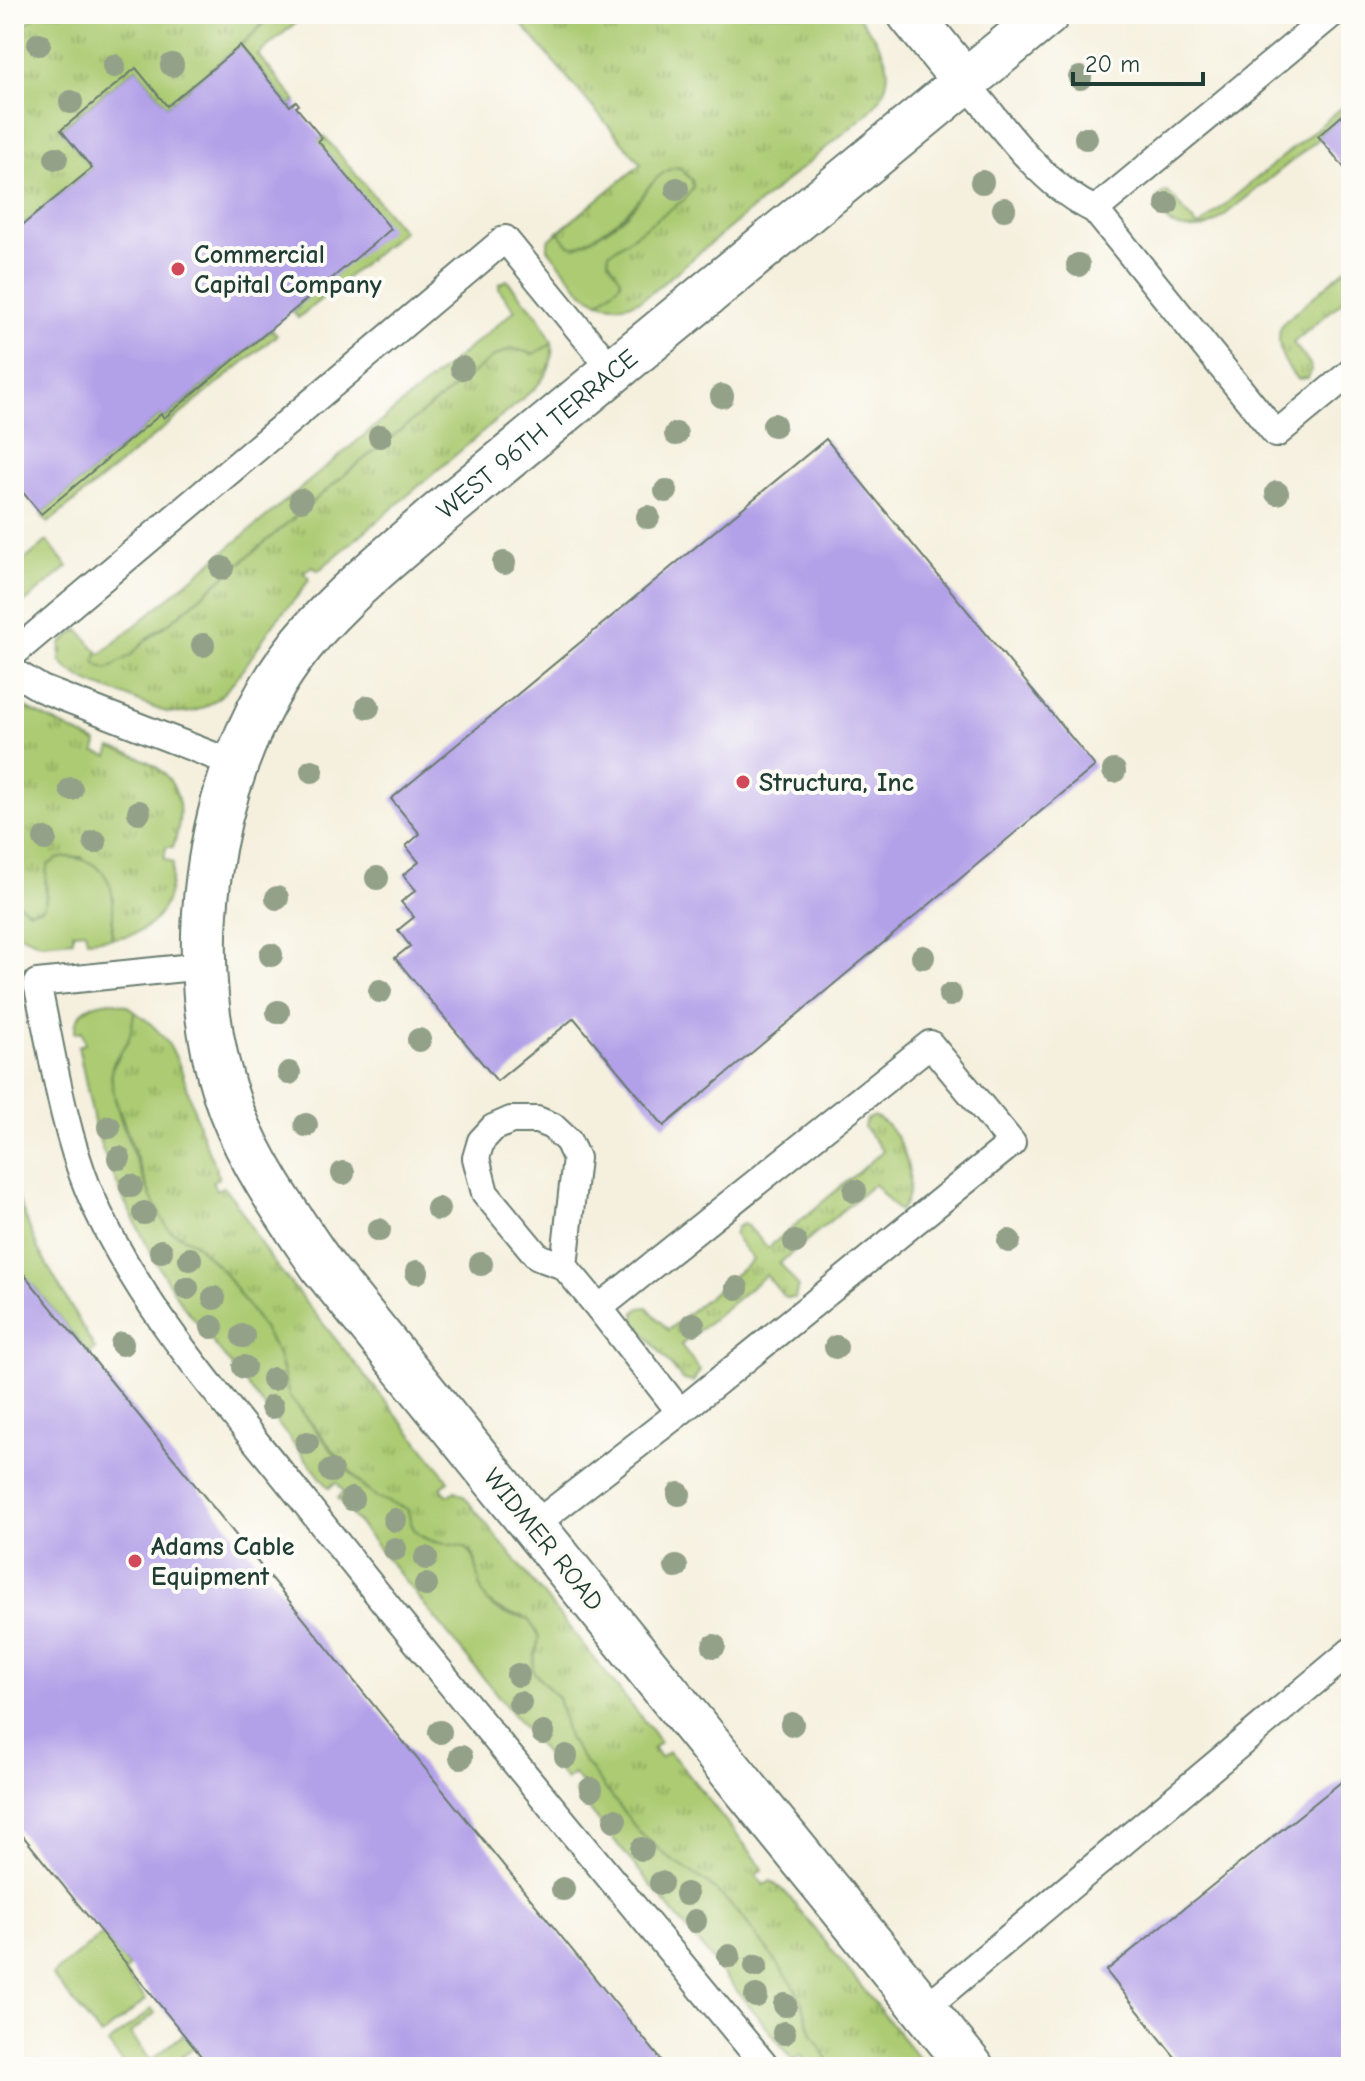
<svg xmlns="http://www.w3.org/2000/svg" width="1365" height="2081" font-family="'Comic Neue',sans-serif">
<defs>
<pattern id="grass-tufts" width="24" height="20" patternUnits="userSpaceOnUse" patternTransform="scale(2)"><rect width="24" height="20" fill="#accb72"/><path d="M3 7l-1-3M5 7V3M7 7l1-3M15 17l-1-3M17 17v-4M19 17l1-3" fill="none" stroke="#8ba65e"/></pattern>
</defs>
<rect width="100%" height="100%" fill="#fdfcf7"/>
<filter id="ink" filterUnits="userSpaceOnUse"><feTurbulence type="fractalNoise" baseFrequency=".0125" numOctaves="2"/><feDisplacementMap in="SourceGraphic" scale="16" xChannelSelector="R" yChannelSelector="G"/><feConvolveMatrix kernelMatrix="1 2 1 2 8 2 1 2 1" color-interpolation-filters="sRGB"/></filter>
<filter id="wash" filterUnits="userSpaceOnUse"><feTurbulence type="fractalNoise" baseFrequency=".006" numOctaves="4" result="noise"/><feDisplacementMap in="SourceGraphic" scale="32" xChannelSelector="R" yChannelSelector="G"/><feGaussianBlur stdDeviation="1.8" result="paint"/><feColorMatrix in="noise" values="0 0 0 0 0 0 0 0 0 0 0 0 0 0 0 0 0 1.4 0 .05"/><feComposite in="paint" operator="in"/></filter>
<g filter="url(#wash)">
<rect width="100%" height="100%" fill="#f5f0de"/>
<g fill="url(#grass-tufts)" stroke="#668453" stroke-width="2">
<path d="M38 14H263L265 18 257 31 167 106 136 68 61 129 92 168 14 232V33Z"/>
<path d="M513 14H856C884 49 905 74 868 113L651 293C634 306 619 308 599 302L621 282 608 259 609 253 685 199 651 184C631 213 607 231 576 247L569 245 558 232 641 164Z"/>
<path d="M1351 264V294L1293 343 1310 364 1311 371 1308 378 1297 379C1283 363 1275 347 1281 325Z"/>
<path d="M552 342C554 360 547 376 535 388L318 571 313 566 304 572 309 579C301 595 286 608 275 622 251 653 227 711 182 713 163 715 140 701 123 695 101 687 75 680 60 661L61 644 78 629 98 652 96 656 112 667C133 651 153 635 174 619L355 466 493 357 512 348 533 354Z"/>
<path d="M14 702 97 743 95 752 108 756 111 748C166 761 193 790 173 847H166L164 859 173 863C171 905 157 935 112 938L113 917 82 857H66L45 881C49 909 39 924 14 900Z"/>
<path d="M134 1011C183 1043 183 1081 201 1132 206 1147 214 1162 219 1178L212 1181 216 1190 223 1187C243 1207 254 1237 271 1259L438 1466 448 1481 441 1488 448 1496 455 1491 463 1495 649 1727 660 1742 653 1748 660 1758 668 1752 676 1759 753 1855 763 1869 756 1875 764 1885 771 1881 786 1893 926 2067H832L812 2034 801 2000 743 1918 706 1882 670 1859 640 1834 583 1760 568 1738 558 1698 532 1670 536 1641 522 1616C502 1615 483 1603 478 1583 474 1570 479 1562 471 1551 454 1546 421 1543 412 1527 409 1521 410 1515 407 1509L378 1499 364 1488 289 1396 278 1355 261 1325 222 1270 193 1242 170 1231 162 1219 152 1200 113 1093 111 1070 127 1042Z"/>
<path d="M873 1116C902 1125 923 1189 899 1211L895 1208 874 1184 780 1263 798 1286 795 1298H785L766 1275 681 1345 700 1370 693 1382 683 1380 635 1322V1312L640 1308 647 1307 668 1330 753 1260 734 1235 737 1227 743 1224 749 1227 768 1248 883 1151 864 1127 866 1120Z"/>
</g>
<g fill="#accb72" stroke="#668453" stroke-width="2">
<path d="M263 14H299L301 18 258 55 296 101 290 106 240 46 264 24Z"/>
<path d="M1351 100V108L1318 135 1320 138 1216 222C1192 235 1160 232 1158 198L1162 193 1168 192 1198 227Z"/>
<path d="M324 136 403 231 298 318 293 312 299 307 318 141Z"/>
<path d="M678 167 692 180 693 187 685 199 609 253 608 260 621 279 619 285 599 302 583 293 548 249V241L558 232 569 245 576 247C593 239 609 229 624 217 641 202 653 171 678 167Z"/>
<path d="M507 280 540 318 552 342 550 345 533 354 512 348 493 357 355 466 174 619 150 636 130 656 107 669 97 665 95 660 98 652 101 654 515 310 499 289V284Z"/>
<path d="M272 329 277 335 48 523 41 514 161 414 165 418Z"/>
<path d="M47 541 68 567 14 611V569Z"/>
<path d="M66 857C100 859 115 878 113 913 113 922 110 929 112 938L87 940 85 931 73 932V940L41 943 14 932V900L29 911 42 908C52 896 42 880 48 865L57 859Z"/>
<path d="M110 1001 126 1005 134 1011C133 1021 132 1031 128 1041 123 1050 114 1057 112 1067 105 1093 148 1193 162 1219L170 1231 193 1242 222 1270 261 1325 278 1355 289 1396 341 1462 364 1488 378 1498 407 1509C410 1515 409 1521 413 1527 423 1546 449 1542 466 1548 487 1566 468 1597 503 1613 511 1617 520 1615 528 1619L539 1636 532 1670 558 1698 568 1738 583 1760 640 1833 670 1859 706 1882 724 1898 743 1918 790 1980 801 2000 812 2034 832 2067H809L801 2055 794 2061 575 1792 582 1785 574 1774 566 1780 338 1498 344 1492 336 1482 329 1488 179 1300 155 1261 124 1200 102 1149 94 1122 78 1046 85 1044 82 1031 75 1033C74 1012 91 1003 110 1001Z"/>
<path d="M14 1189 38 1249 95 1349 89 1354 14 1262Z"/>
<path d="M103 1934 129 1967 124 1972 146 2000 101 2036 52 1975Z"/>
<path d="M152 2009 155 2013 130 2034 151 2060 184 2034 194 2047 170 2067H126L108 2044Z"/>
</g>
<g id="blocks">
<g fill="#b2a0e8">
<path d="M240 46 290 106 296 101 299 105 296 107 322 138 318 141 391 229 164 418 161 414 41 514 14 482V232L92 168 61 130 136 68 167 106Z"/>
<path d="M1351 108V176L1318 136Z"/>
<path d="M826 439 1095 766 664 1126 574 1018 497 1081 395 958 410 946 398 930 414 917 401 902 416 890 403 875 419 862 406 846 420 834 391 799Z"/>
<path d="M14 1262 89 1354 667 2067H210L14 1825Z"/>
<path d="M1351 1774V2067H1183L1106 1971Z"/>
</g>
</g>
</g>
<g filter="url(#ink)">
<use href="#blocks" fill-opacity="0" stroke="#6a7c70" stroke-width="2"/>
<g fill="none" stroke-linecap="round" stroke-linejoin="round">
<defs>
<g id="lane">
<path d="M965 82C1004 127 1040 184 1095 210L1332 14"/>
<path d="M1095 210 1276 434 1351 372"/>
<path d="M14 653 505 239 614 372"/>
<path d="M14 672 42 689 235 764"/>
<path d="M203 966 37 983C52 1051 62 1124 88 1189 137 1306 225 1402 303 1500 454 1692 611 1878 766 2067"/>
<path d="M564 1266 538 1257 485 1193 476 1158 481 1141 493 1128 511 1120H537L552 1126 568 1141 576 1158 564 1266 599 1308"/>
<path d="M533 1526 680 1412 1012 1143 930 1044 599 1308 680 1412"/>
<path d="M924 2009 1351 1651"/>
</g>
<g id="street">
<path d="M910 14 965 82"/>
<path id="s1" d="M971 2067 323 1267C289 1217 253 1167 231 1110 179 970 203 780 291 658 331 603 387 560 438 515L1047 14"/>
</g>
</defs>
<use href="#lane" stroke="#6a7c70" stroke-width="30"/>
<use href="#street" stroke="#6a7c70" stroke-width="48"/>
<use href="#lane" stroke="#fff" stroke-width="26"/>
<use href="#street" stroke="#fff" stroke-width="44"/>
</g>
<g fill="#93a189">
<circle cx="39" cy="44" r="12"/>
<circle cx="172" cy="65" r="12"/>
<circle cx="114" cy="66" r="12"/>
<circle cx="1080" cy="78" r="12"/>
<circle cx="71" cy="102" r="12"/>
<circle cx="1086" cy="138" r="12"/>
<circle cx="56" cy="158" r="12"/>
<circle cx="982" cy="182" r="12"/>
<circle cx="677" cy="189" r="12"/>
<circle cx="1167" cy="204" r="12"/>
<circle cx="1004" cy="209" r="12"/>
<circle cx="1078" cy="265" r="12"/>
<circle cx="462" cy="368" r="12"/>
<circle cx="722" cy="396" r="12"/>
<circle cx="774" cy="425" r="12"/>
<circle cx="676" cy="434" r="12"/>
<circle cx="380" cy="436" r="12"/>
<circle cx="666" cy="491" r="12"/>
<circle cx="1277" cy="493" r="12"/>
<circle cx="301" cy="500" r="12"/>
<circle cx="648" cy="517" r="12"/>
<circle cx="504" cy="563" r="12"/>
<circle cx="222" cy="568" r="12"/>
<circle cx="203" cy="645" r="12"/>
<circle cx="368" cy="707" r="12"/>
<circle cx="312" cy="771" r="12"/>
<circle cx="1114" cy="771" r="12"/>
<circle cx="71" cy="789" r="12"/>
<circle cx="139" cy="812" r="12"/>
<circle cx="45" cy="839" r="12"/>
<circle cx="95" cy="842" r="12"/>
<circle cx="377" cy="878" r="12"/>
<circle cx="277" cy="898" r="12"/>
<circle cx="271" cy="955" r="12"/>
<circle cx="923" cy="957" r="12"/>
<circle cx="380" cy="991" r="12"/>
<circle cx="950" cy="995" r="12"/>
<circle cx="278" cy="1012" r="12"/>
<circle cx="419" cy="1040" r="12"/>
<circle cx="289" cy="1073" r="12"/>
<circle cx="306" cy="1125" r="12"/>
<circle cx="109" cy="1127" r="12"/>
<circle cx="119" cy="1158" r="12"/>
<circle cx="343" cy="1173" r="12"/>
<circle cx="131" cy="1186" r="12"/>
<circle cx="855" cy="1191" r="12"/>
<circle cx="438" cy="1209" r="12"/>
<circle cx="144" cy="1213" r="12"/>
<circle cx="379" cy="1230" r="12"/>
<circle cx="1009" cy="1241" r="12"/>
<circle cx="795" cy="1242" r="12"/>
<circle cx="161" cy="1251" r="12"/>
<circle cx="190" cy="1259" r="12"/>
<circle cx="481" cy="1264" r="12"/>
<circle cx="417" cy="1272" r="12"/>
<circle cx="187" cy="1288" r="12"/>
<circle cx="737" cy="1288" r="12"/>
<circle cx="214" cy="1298" r="12"/>
<circle cx="693" cy="1324" r="12"/>
<circle cx="212" cy="1327" r="12"/>
<circle cx="243" cy="1336" r="12"/>
<circle cx="122" cy="1344" r="12"/>
<circle cx="836" cy="1347" r="12"/>
<circle cx="244" cy="1367" r="12"/>
<circle cx="273" cy="1379" r="12"/>
<circle cx="272" cy="1407" r="12"/>
<circle cx="307" cy="1443" r="12"/>
<circle cx="331" cy="1471" r="12"/>
<circle cx="679" cy="1494" r="12"/>
<circle cx="352" cy="1499" r="12"/>
<circle cx="395" cy="1520" r="12"/>
<circle cx="395" cy="1549" r="12"/>
<circle cx="426" cy="1558" r="12"/>
<circle cx="676" cy="1567" r="12"/>
<circle cx="426" cy="1585" r="12"/>
<circle cx="714" cy="1646" r="12"/>
<circle cx="518" cy="1675" r="12"/>
<circle cx="520" cy="1703" r="12"/>
<circle cx="792" cy="1724" r="12"/>
<circle cx="440" cy="1732" r="12"/>
<circle cx="543" cy="1733" r="12"/>
<circle cx="566" cy="1756" r="12"/>
<circle cx="461" cy="1757" r="12"/>
<circle cx="591" cy="1789" r="12"/>
<circle cx="615" cy="1820" r="12"/>
<circle cx="642" cy="1849" r="12"/>
<circle cx="661" cy="1883" r="12"/>
<circle cx="563" cy="1889" r="12"/>
<circle cx="686" cy="1894" r="12"/>
<circle cx="695" cy="1921" r="12"/>
<circle cx="729" cy="1956" r="12"/>
<circle cx="756" cy="1966" r="12"/>
<circle cx="756" cy="1996" r="12"/>
<circle cx="785" cy="2005" r="12"/>
<circle cx="784" cy="2033" r="12"/>
</g>
</g>
<g fill="#d1495b" stroke="#fdfcf7" stroke-width="3">
<circle cx="178" cy="269" r="8"/>
<circle cx="743" cy="782" r="8"/>
<circle cx="135" cy="1561" r="8"/>
</g>
<g text-anchor="middle" stroke-width="8" stroke-linejoin="round" paint-order="stroke">
<g font-size="26" font-weight="bold" fill="#1f3d34" stroke="#fdfcf7" text-anchor="start">
<text x="194" y="263">Commercial<tspan x="194" dy="30">Capital Company</tspan></text>
<text x="759" y="791">Structura, Inc</text>
<text x="151" y="1555">Adams Cable<tspan x="151" dy="30">Equipment</tspan></text>
</g>
<g font-size="26" fill="#1f3d34" stroke="#fdfcf7">
<text dy="9" stroke="none"><textPath href="#s1" startOffset="2018">WEST 96TH TERRACE</textPath></text>
<text transform="translate(544 1539) rotate(51)" y="9">WIDMER ROAD</text>
</g>
</g>
<rect width="1365" height="2081" fill="none" stroke="#fdfcf7" stroke-width="48"/>
<path d="M1073 72v12h130v-12" fill="none" stroke="#1f3d34" stroke-width="4"/>
<text x="1085" y="72" font-size="24" fill="#1f3d34" stroke="#fdfcf7" stroke-width="6" paint-order="stroke">20 m</text>
</svg>
